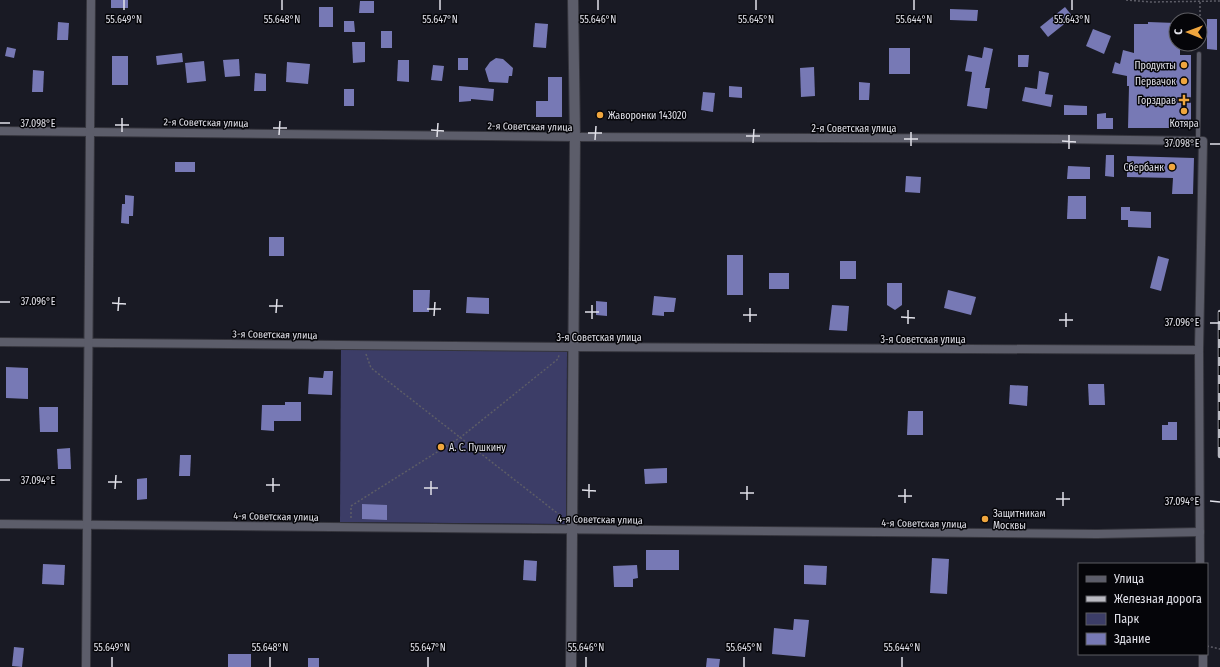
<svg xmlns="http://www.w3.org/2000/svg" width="1220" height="667" font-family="'Fira Sans Condensed',sans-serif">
<rect width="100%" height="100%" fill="#191a24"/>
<path fill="#3c3d67" d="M341 349 567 351 566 524 340 522Z"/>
<g fill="#7779b5">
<rect x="111" y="0" width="17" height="8"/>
<path d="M360 1H374V13H359Z"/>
<rect x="319" y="7" width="14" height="20"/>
<path d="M1065 7 1073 17 1048 37 1040 27Z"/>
<path d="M950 9 978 10 977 21 950 20Z"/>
<path d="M1207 19H1217V50L1207 49Z"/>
<path d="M344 21H354L355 32H344Z"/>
<path d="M58 22 69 23 68 40H57Z"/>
<path d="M1148 22 1176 23V44H1180V55H1191V122H1187V128H1128L1129 86H1127V76L1112 73 1115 62 1120 64 1123 50 1134 53V24H1148Z"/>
<path d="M535 23 548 24 546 48 533 47Z"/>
<path d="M1093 29 1111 36 1104 54 1086 46Z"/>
<rect x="381" y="31" width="11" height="17"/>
<path d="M352 42H365V62L353 63Z"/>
<path d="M7 47 16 49 14 58 5 56Z"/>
<path d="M984 47 993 49 985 88H990L987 109 967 106 972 72 965 71 968 55 982 58Z"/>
<rect x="889" y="48" width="21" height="26"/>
<path d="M182 53 183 62 157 65 156 56Z"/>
<path d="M1018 55H1029L1028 67H1018Z"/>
<rect x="112" y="56" width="16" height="29"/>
<rect x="458" y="58" width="10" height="12"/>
<path d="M496 58 503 59 513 68 512 76H509L508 83 489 82 485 69 490 62Z"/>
<path d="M239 59 240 76 225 77 223 60Z"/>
<path d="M398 60H409V82L397 81Z"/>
<path d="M204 61 206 81 187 83 185 63Z"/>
<path d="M287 62 310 64 308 84 286 82Z"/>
<path d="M433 65 444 66 442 81 431 80Z"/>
<path d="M814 67 815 96 801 97 800 68Z"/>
<path d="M33 70 44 71 43 92H32Z"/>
<path d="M1039 71 1049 73 1045 94 1053 95 1051 107 1022 101 1025 87 1037 89Z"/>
<path d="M255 73 266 74V91H254Z"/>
<path d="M548 77H562V117H536V101H548Z"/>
<path d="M859 82 870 83 869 100H859Z"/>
<path d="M459 86 494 89 493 101 471 99V101L459 102Z"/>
<path d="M729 86 742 87V98L729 97Z"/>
<rect x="344" y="89" width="10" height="17"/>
<path d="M703 92 715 93 713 112 701 110Z"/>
<path d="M1064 105 1087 106V115H1064Z"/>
<path d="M1106 113V118H1113V129H1097V114Z"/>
<path d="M1106 155H1114V177L1105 176Z"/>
<path d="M1127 156 1194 158 1193 194H1172L1173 178 1127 177Z"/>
<rect x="175" y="162" width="20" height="10"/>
<path d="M1068 166 1090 167V179H1067Z"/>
<path d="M906 176 921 177 920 193 905 192Z"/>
<path d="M125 195 134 196 133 216H129V224L121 223 122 204H125Z"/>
<path d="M1068 196H1086V219H1067Z"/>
<path d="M1121 207H1130V211L1151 212V228L1128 227V220H1121Z"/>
<rect x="269" y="237" width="15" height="19"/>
<rect x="727" y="255" width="16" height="40"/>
<path d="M1158 256 1169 259 1161 291 1150 288Z"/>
<rect x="840" y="261" width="16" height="18"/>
<rect x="769" y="273" width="20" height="16"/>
<path d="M887 283H902V305L895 310 887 305Z"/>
<path d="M413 290H430L429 312H413Z"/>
<path d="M948 290 976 297 971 315 944 308Z"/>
<path d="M654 296 676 298 674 312H664V316L652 315Z"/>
<path d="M467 297 489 298V314L466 313Z"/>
<path d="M596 301 607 302V316L596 315Z"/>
<path d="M832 305 849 306 847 331 829 330Z"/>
<path d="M6 367 28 368V399L6 398Z"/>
<path d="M324 371H333L332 395 308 394 309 377 323 378Z"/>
<path d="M1088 384H1104L1105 405H1089Z"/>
<path d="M1010 385 1028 386 1027 406 1009 404Z"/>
<path d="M285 402H301V421H274V431L261 430 262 405H285Z"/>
<path d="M39 407H58V432H40Z"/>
<path d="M908 411H923V435H907Z"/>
<path d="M1168 422H1177V440H1162V425H1168Z"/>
<path d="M70 448 71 469H58L57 449Z"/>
<path d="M180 455H191L190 476H179Z"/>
<path d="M667 468V483L645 484 644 469Z"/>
<path d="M147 478V499L137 500V479Z"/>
<path d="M362 504 387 505V520L362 519Z"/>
<rect x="646" y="550" width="33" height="20"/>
<path d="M932 558 949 559 947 594 930 593Z"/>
<path d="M524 560 537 561 536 581 523 580Z"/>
<path d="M43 564 65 565 64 585 42 584Z"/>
<path d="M637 565 638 578 633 579V587H614L613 566Z"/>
<path d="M804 565 827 566 826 585 804 584Z"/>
<path d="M794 619 809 620 805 657 772 654 774 628 793 630Z"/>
<path d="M14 647 24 648 22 667 12 666Z"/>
<rect x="228" y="654" width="23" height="13"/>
<rect x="308" y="658" width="11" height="9"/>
<path d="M707 658 720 659 719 667H706Z"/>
</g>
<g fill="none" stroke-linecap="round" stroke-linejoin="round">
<defs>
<path id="service" d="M1198 141 1199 54"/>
<g id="minor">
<path d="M0 131 575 137 1058 139 1203 141 1199 350 1200 564"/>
<path d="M0 342 572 347 1199 350"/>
<path d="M0 524 1097 534 1200 532"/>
<path d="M1203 654V667"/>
<path d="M86 667 91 0"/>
</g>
<path id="tertiary" d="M571 667 575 137 573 0"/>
</defs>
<use href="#service" stroke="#35353d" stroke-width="5.5"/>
<use href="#minor" stroke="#35353d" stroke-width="10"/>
<use href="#tertiary" stroke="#35353d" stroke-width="12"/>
<g stroke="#5d5d67" stroke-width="1.5" stroke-dasharray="2 2" stroke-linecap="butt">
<path d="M1126 0 1151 2 1220 1"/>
<path d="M1200 20V2"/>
<path d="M366 354 371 368 561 516"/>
<path d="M351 518V506L461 437 558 359 559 355"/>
<path d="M1207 646 1220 649"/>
</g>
<use href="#service" stroke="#5c5d6a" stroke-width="4"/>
<use href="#minor" stroke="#5c5d6a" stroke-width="8"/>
<use href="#tertiary" stroke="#5c5d6a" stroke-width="10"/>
<defs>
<path id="rail" d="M1220 312V456"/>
</defs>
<use href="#rail" stroke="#babac2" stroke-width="4.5"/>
<use href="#rail" stroke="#050509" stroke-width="3" stroke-dasharray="9" stroke-linecap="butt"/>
</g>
<path fill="none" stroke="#e1e1e9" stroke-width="1.5" d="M124 10V0M282 10V0M440 10V0M598 10V0M756 10V0M914 10V0M1072 10V0M0 123H10M115 125H129M273 128H287M431 130 444 131M122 132V118M588 133H602M279 135 280 121M746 136H760M437 137 438 123M904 139H918M595 140 596 126M1062 141 1076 142M753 143 754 129M1210 144H1220M911 146V132M1069 149V135M0 302H10M112 303 126 304M269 306H283M427 309H441M118 311 119 297M585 312H599M276 313 277 299M743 315H757M434 316 435 302M901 317 915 318M592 319V305M1059 320H1073M750 322V308M1210 323H1220M908 324V310M1066 327V313M0 480H10M108 482H122M266 485H280M424 488H438M115 489 116 475M582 490 596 491M273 492V478M740 493H754M431 495V481M898 496H912M589 498V484M1056 499H1070M747 500V486M1210 501 1220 502M905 503V489M1063 506V492M112 667V657M270 667V657M428 667V657M586 667V657M744 667V657M902 667V657"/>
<g fill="#f0a63e" stroke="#050509" stroke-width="1.5">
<circle cx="1184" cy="65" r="4"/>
<circle cx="1184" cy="81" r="4"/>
<path d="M1182 94h4v4h4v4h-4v4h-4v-4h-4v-4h4z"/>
<circle cx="1184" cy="111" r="4"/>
<circle cx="600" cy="115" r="4"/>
<circle cx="1172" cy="167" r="4"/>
<circle cx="441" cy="447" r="4"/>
<circle cx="985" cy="519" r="4"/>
</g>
<g text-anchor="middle" stroke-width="3" stroke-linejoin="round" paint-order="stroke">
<g font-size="10" fill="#e1e1e9" stroke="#050509" text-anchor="end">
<text x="1176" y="69">Продукты</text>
<text x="1176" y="85">Первачок</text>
<text x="1176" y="104">Горздрав</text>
<text x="608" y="119" text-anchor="start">Жаворонки 143020</text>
<text x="1184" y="127" text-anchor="middle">Котяра</text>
<text x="1164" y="171">Сбербанк</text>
<text x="449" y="451" text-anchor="start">А. С. Пушкину</text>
<text x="993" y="517" text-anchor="start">Защитникам<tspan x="993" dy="12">Москвы</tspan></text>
</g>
<g font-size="10" fill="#e1e1e9" stroke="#050509">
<text transform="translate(206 122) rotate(1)" y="4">2-я Советская улица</text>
<text transform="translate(530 126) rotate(1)" y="4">2-я Советская улица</text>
<text x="854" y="132">2-я Советская улица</text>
<text transform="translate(275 334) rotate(1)" y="4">3-я Советская улица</text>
<text x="599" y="341">3-я Советская улица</text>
<text x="923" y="343">3-я Советская улица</text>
<text transform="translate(276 516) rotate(1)" y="4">4-я Советская улица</text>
<text transform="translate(600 519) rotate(1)" y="4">4-я Советская улица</text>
<text transform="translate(924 523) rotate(1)" y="4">4-я Советская улица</text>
</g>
</g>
<g font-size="10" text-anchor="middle" fill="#e1e1e9" stroke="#050509" stroke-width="3" stroke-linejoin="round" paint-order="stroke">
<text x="124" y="23">55.649°N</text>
<text x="282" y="23">55.648°N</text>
<text x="440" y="23">55.647°N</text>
<text x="598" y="23">55.646°N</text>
<text x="756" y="23">55.645°N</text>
<text x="914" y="23">55.644°N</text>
<text x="1072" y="23">55.643°N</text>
<text x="38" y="127">37.098°E</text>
<text x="1182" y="147">37.098°E</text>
<text x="38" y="305">37.096°E</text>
<text x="1182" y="326">37.096°E</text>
<text x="38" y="484">37.094°E</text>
<text x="1182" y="505">37.094°E</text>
<text x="112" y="651">55.649°N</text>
<text x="270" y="651">55.648°N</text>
<text x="428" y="651">55.647°N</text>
<text x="586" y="651">55.646°N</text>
<text x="744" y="651">55.645°N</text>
<text x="902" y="651">55.644°N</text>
</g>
<rect x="1078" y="563" width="130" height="92" fill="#050509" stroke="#5d5d63"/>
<rect x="1086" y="576" width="20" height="6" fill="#5c5d6a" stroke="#5d5d63"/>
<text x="1114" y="583" font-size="12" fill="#e1e1e9">Улица</text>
<rect x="1086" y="596" width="20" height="6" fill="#babac2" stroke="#5d5d63"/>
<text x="1114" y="603" font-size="12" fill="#e1e1e9">Железная дорога</text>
<rect x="1086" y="613" width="20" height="12" fill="#3c3d67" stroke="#5d5d63"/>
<text x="1114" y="623" font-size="12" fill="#e1e1e9">Парк</text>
<rect x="1086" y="633" width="20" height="12" fill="#7779b5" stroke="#5d5d63"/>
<text x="1114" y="643" font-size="12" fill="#e1e1e9">Здание</text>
<g transform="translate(1188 32) rotate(271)"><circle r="19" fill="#050509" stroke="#5d5d63"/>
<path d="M0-3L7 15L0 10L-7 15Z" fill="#f0a63e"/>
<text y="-6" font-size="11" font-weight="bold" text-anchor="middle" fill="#e1e1e9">С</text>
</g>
</svg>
